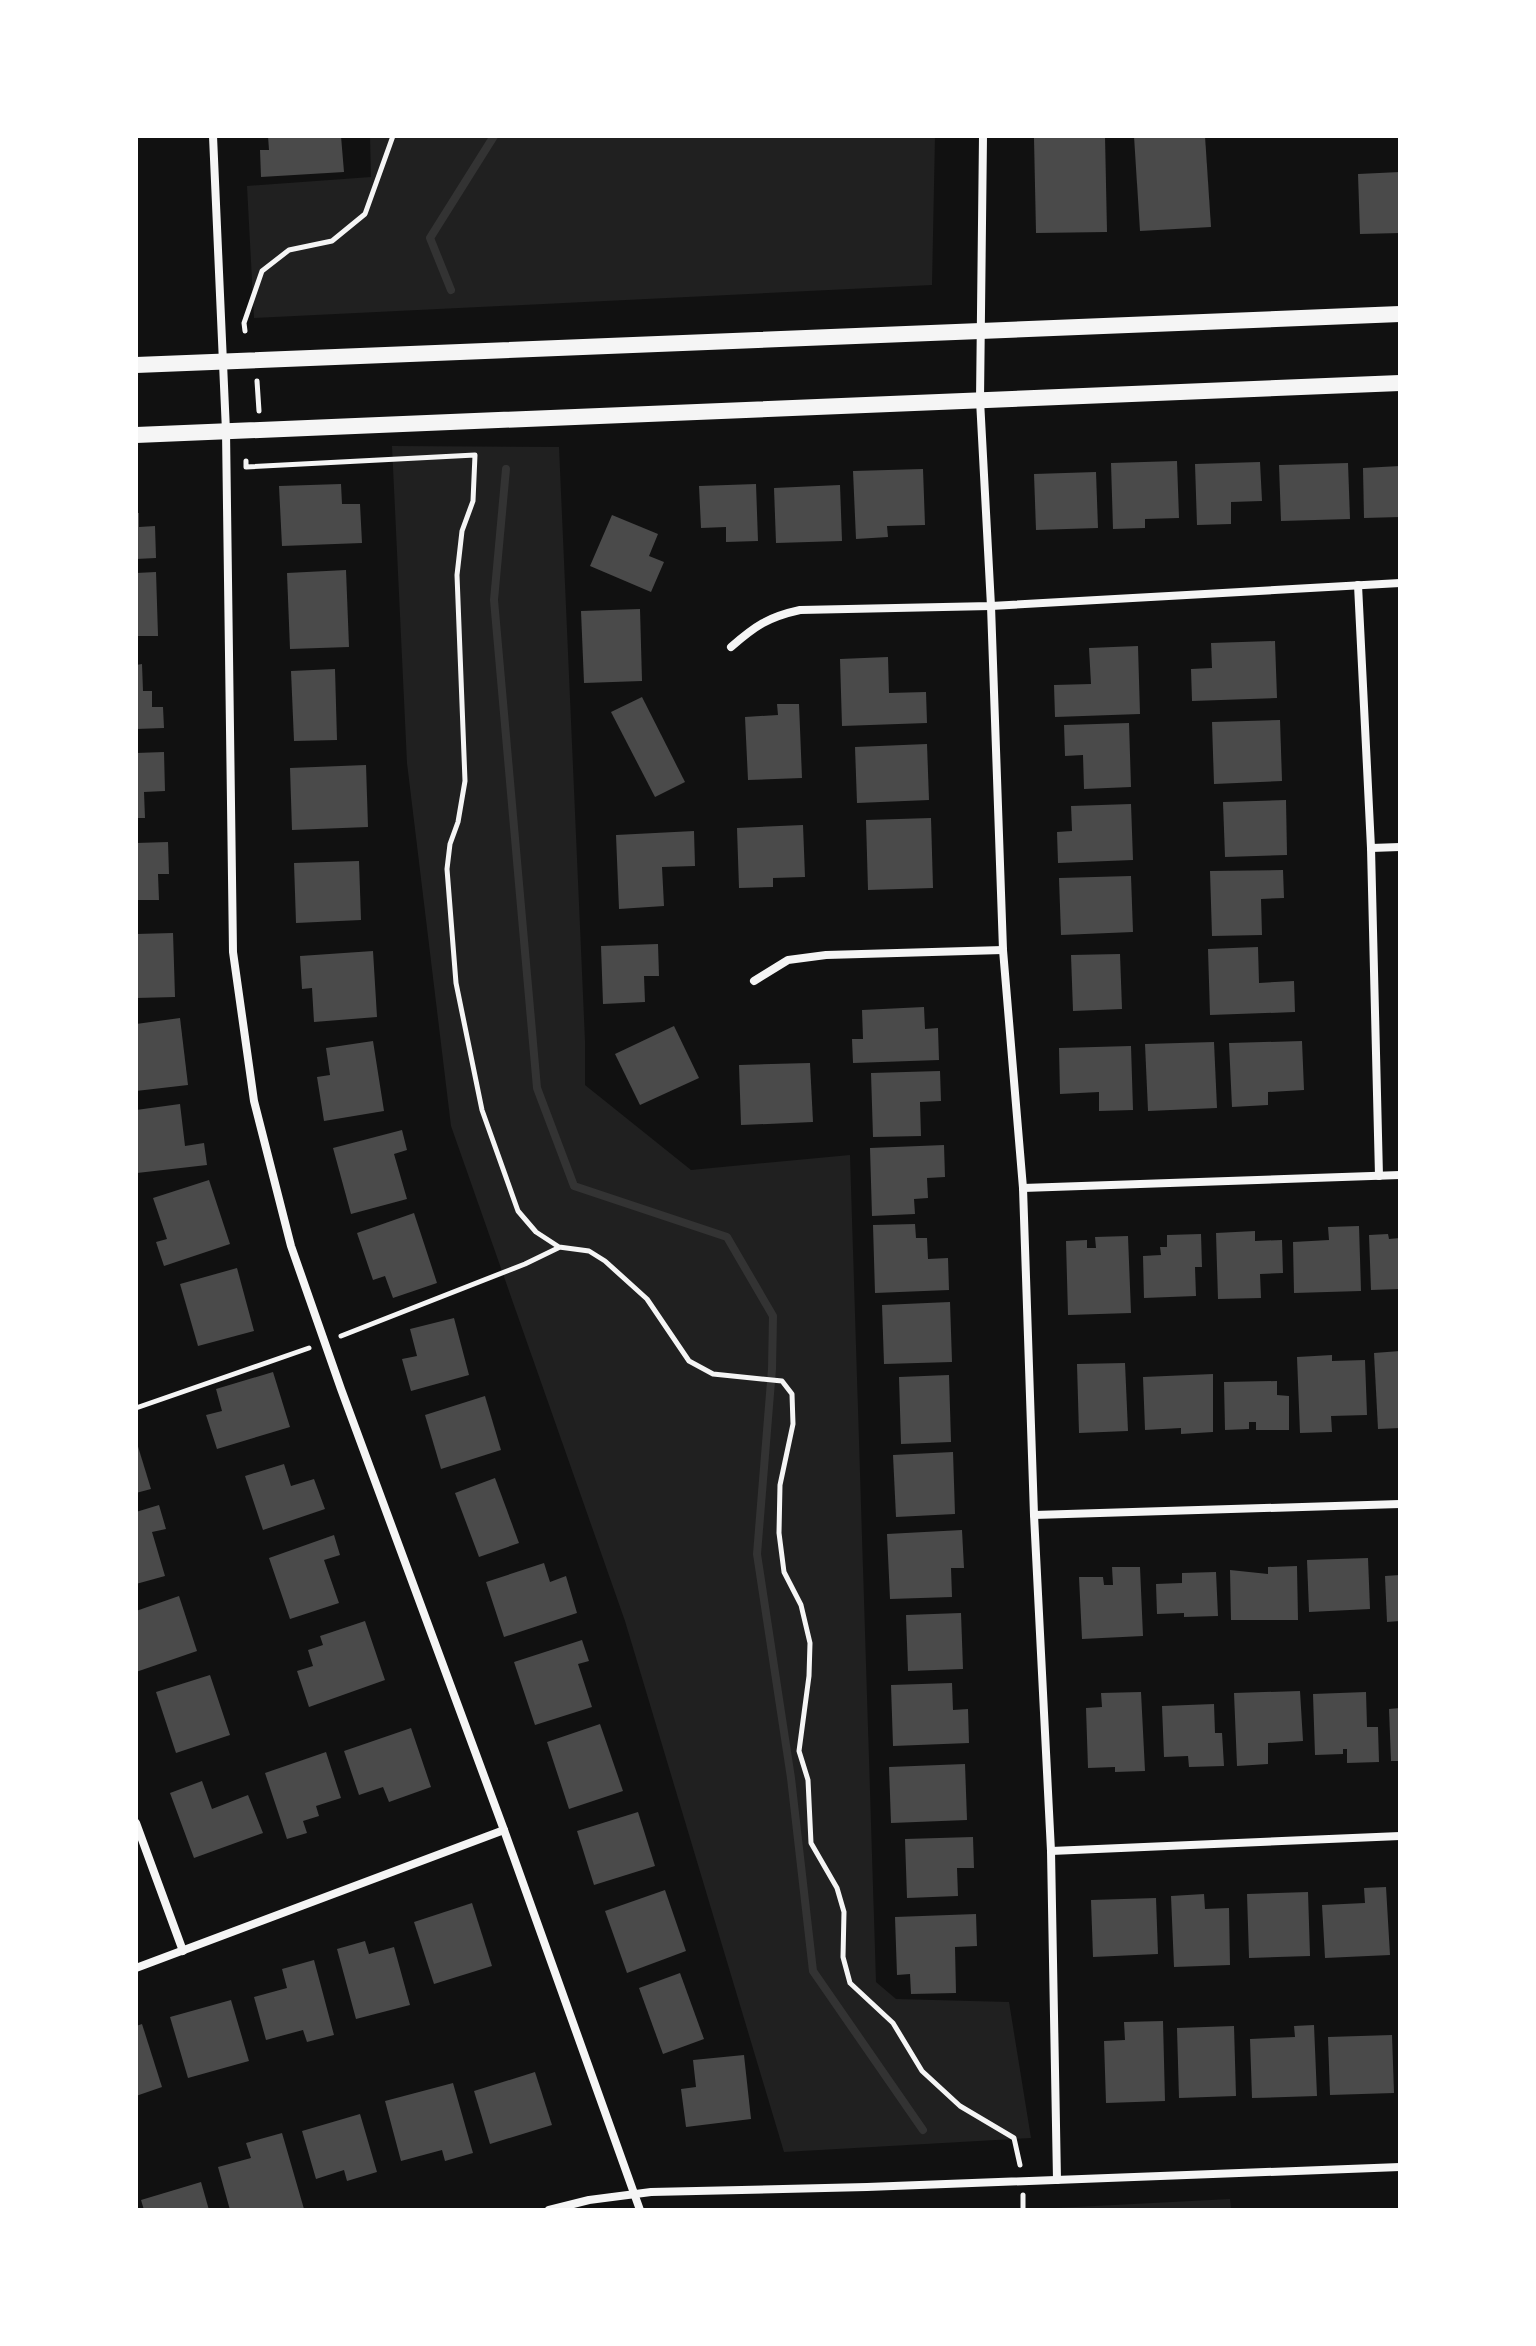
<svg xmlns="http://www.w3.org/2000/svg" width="1536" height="2346" font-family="Jost,sans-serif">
<rect width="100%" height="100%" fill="#111"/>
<g fill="#202020">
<path d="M370 136H935L932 285 254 318 247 186 371 177Z"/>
<path d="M392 446 559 447 585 1041V1085L691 1170 850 1155 876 1982 896 1999 1009 2002 1031 2138 784 2152 625 1621 451 1126 407 763Z"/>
<path d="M1230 2199 1231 2210H1017Z"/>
</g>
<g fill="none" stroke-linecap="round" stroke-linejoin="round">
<g stroke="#333" stroke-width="8">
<path d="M451 290 430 238 494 136"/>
<path d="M506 469 494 600 537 1088 574 1186 727 1237 773 1316 772 1369 757 1554 791 1778 813 1971 923 2130"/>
</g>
</g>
<g fill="#4a4a4a">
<path d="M268 136H341L344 172 261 177 260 150H269Z"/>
<path d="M1105 136 1107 232 1036 233 1034 138Z"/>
<path d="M1134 136H1205L1211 227 1140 231Z"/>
<path d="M1400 172V233L1360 234 1358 174Z"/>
<path d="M1177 461 1179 518 1145 519V528L1113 529 1111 463Z"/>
<path d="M1260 462 1262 501 1231 502V524L1197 525 1195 464Z"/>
<path d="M1348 463 1350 519 1281 521 1279 465Z"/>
<path d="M1400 466V517L1364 518 1363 468Z"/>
<path d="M923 469 925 525 887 526 888 537 856 539 853 471Z"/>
<path d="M1096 472 1098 528 1036 530 1034 474Z"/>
<path d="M341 484 342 504H360L362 543 282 546 279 486Z"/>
<path d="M756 484 758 541 726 542V527L701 528 699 486Z"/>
<path d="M840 485 842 541 776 543 774 488Z"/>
<path d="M136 513H139V527L155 526 156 558 136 559Z"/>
<path d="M612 515 658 534 649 556 664 562 651 592 590 566Z"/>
<path d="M346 570 349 647 290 649 287 573Z"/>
<path d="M156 572 158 636H136V573Z"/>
<path d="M640 609 642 681 584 683 581 611Z"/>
<path d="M1275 641 1277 698 1192 701 1191 669 1212 668 1211 643Z"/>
<path d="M1138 646 1140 714 1055 717 1054 685 1091 684 1089 648Z"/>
<path d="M888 657 889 693 926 692 927 723 842 726 840 659Z"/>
<path d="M142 664 143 691H152V707H163L164 728 136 729V665Z"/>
<path d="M335 669 337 740 294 741 291 671Z"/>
<path d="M642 697 685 782 655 797 611 712Z"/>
<path d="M777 704H799L802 778 748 780 745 717 778 715Z"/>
<path d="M1280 720 1282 781 1214 784 1212 722Z"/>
<path d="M1129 723 1131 787 1084 789 1083 755 1065 756 1064 725Z"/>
<path d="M927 744 929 800 857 803 855 747Z"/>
<path d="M164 752 165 791 144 792 145 818H136V753Z"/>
<path d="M366 765 368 827 292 830 290 768Z"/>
<path d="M1286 800 1287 855 1225 857 1223 802Z"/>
<path d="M1131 804 1133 860 1058 863 1057 832 1072 831 1071 806Z"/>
<path d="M931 818 933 888 868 890 866 820Z"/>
<path d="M803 825 805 877 773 878V887L739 888 737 828Z"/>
<path d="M694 831 695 866 662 867 664 906 619 909 616 835Z"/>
<path d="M168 842 169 874H158L159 900H136V843Z"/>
<path d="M359 861 361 920 296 923 294 863Z"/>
<path d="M1283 870 1284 898 1261 899 1262 935 1212 936 1210 871Z"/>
<path d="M1131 876 1133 932 1061 935 1059 878Z"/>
<path d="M173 933 175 997 136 998V934Z"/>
<path d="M658 944 659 976H644L645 1002 603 1004 601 946Z"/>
<path d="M1258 947 1259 983 1294 981 1295 1012 1210 1015 1208 949Z"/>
<path d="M373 951 377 1017 314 1022 312 988 302 989 300 956Z"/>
<path d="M1120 954 1122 1009 1073 1011 1071 955Z"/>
<path d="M924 1007 925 1029 938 1028 939 1060 853 1063 852 1039H863L862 1010Z"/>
<path d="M180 1018 188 1085 136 1091V1024Z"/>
<path d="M674 1026 699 1078 640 1105 615 1054Z"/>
<path d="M373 1041 384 1111 324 1121 317 1077 330 1075 326 1048Z"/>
<path d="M1302 1041 1304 1090 1268 1092V1105L1232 1107 1229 1043Z"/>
<path d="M1214 1042 1217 1108 1148 1111 1145 1044Z"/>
<path d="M1131 1046 1133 1110 1099 1111V1092L1060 1094 1059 1048Z"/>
<path d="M810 1063 813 1122 741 1125 739 1065Z"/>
<path d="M940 1071 941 1101 920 1102 921 1136 873 1137 871 1073Z"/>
<path d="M180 1104 185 1146 204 1143 207 1165 137 1173 136 1110Z"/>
<path d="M402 1130 407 1150 394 1154 407 1199 351 1214 333 1148Z"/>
<path d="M944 1145 945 1177 927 1178 928 1198 914 1199 915 1214 872 1216 870 1148Z"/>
<path d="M209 1180 230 1244 164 1266 156 1242 167 1239 153 1198Z"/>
<path d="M414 1213 437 1283 393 1298 385 1276 373 1280 357 1233Z"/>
<path d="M915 1224 916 1238H927L928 1259 948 1258 949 1290 875 1293 873 1225Z"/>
<path d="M1359 1226 1361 1291 1294 1293 1293 1242 1329 1240 1328 1227Z"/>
<path d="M1255 1231V1241L1282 1240 1283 1273 1260 1274 1261 1298 1218 1299 1216 1233Z"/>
<path d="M1201 1234 1202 1267H1195L1196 1296 1144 1298 1143 1256 1161 1255 1160 1247H1167V1235Z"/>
<path d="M1388 1234 1389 1239 1400 1238V1289L1371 1290 1369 1235Z"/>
<path d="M1128 1236 1131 1313 1068 1315 1066 1241 1087 1240V1248H1096L1095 1237Z"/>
<path d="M237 1268 254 1331 198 1346 180 1284Z"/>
<path d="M950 1302 952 1362 884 1364 882 1305Z"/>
<path d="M454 1318 469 1375 411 1391 402 1359 417 1356 410 1329Z"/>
<path d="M1400 1351V1428L1378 1429 1374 1353Z"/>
<path d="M1332 1355V1361L1365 1360 1367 1415 1331 1416 1332 1432 1300 1433 1297 1357Z"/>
<path d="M1125 1363 1128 1431 1079 1433 1077 1364Z"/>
<path d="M273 1372 290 1427 217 1449 206 1415 222 1411 216 1389Z"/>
<path d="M1213 1374V1432L1181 1434V1428L1145 1430 1143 1377Z"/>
<path d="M949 1375 951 1442 901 1444 899 1377Z"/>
<path d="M1277 1381V1395L1289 1396V1430H1256V1422H1249V1429L1225 1430 1224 1382Z"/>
<path d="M485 1396 501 1450 441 1469 425 1415Z"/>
<path d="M136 1440 151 1489 136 1493Z"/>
<path d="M953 1452 955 1514 896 1517 893 1455Z"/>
<path d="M284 1464 291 1486 314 1479 325 1509 263 1530 245 1476Z"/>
<path d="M495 1478 519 1543 479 1557 455 1493Z"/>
<path d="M159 1505 166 1529 152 1532 165 1576 136 1584V1512Z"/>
<path d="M962 1530 964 1568H951L952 1597 890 1599 887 1534Z"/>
<path d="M334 1535 340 1555 324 1560 339 1603 290 1619 269 1558Z"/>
<path d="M1368 1558 1370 1609 1309 1612 1307 1560Z"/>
<path d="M544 1563 550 1582 566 1576 577 1613 504 1637 486 1582Z"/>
<path d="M1297 1566 1298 1620H1231L1230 1570 1268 1574V1567Z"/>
<path d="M1112 1567H1140L1143 1636 1082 1639 1079 1577H1103L1104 1585H1113Z"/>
<path d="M1216 1572 1218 1616 1184 1617V1613L1157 1614 1156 1584 1182 1583V1573Z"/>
<path d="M1400 1575V1621L1387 1622 1385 1576Z"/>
<path d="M179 1596 197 1651 136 1672V1611Z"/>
<path d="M961 1613 963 1669 908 1671 906 1615Z"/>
<path d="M365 1621 385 1680 309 1707 297 1671 313 1666 308 1650 323 1645 320 1636Z"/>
<path d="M582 1640 589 1661 578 1664 592 1707 535 1725 514 1662Z"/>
<path d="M210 1675 230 1735 176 1753 156 1692Z"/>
<path d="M952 1683 953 1710 968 1709 969 1743 893 1746 891 1685Z"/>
<path d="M1300 1691 1303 1741 1268 1743V1764L1237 1766 1234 1693Z"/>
<path d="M1141 1692 1145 1771 1115 1772V1767L1088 1768 1086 1708 1102 1707 1101 1693Z"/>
<path d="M1366 1692 1367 1727H1378L1379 1762 1347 1763V1749H1343V1754L1315 1755 1313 1694Z"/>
<path d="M1214 1704 1215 1733H1222L1224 1766 1189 1767 1188 1756 1164 1757 1162 1706Z"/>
<path d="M1400 1708V1761H1391L1389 1709Z"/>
<path d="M600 1724 623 1791 569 1809 547 1742Z"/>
<path d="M411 1728 431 1787 389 1802 383 1787 359 1795 344 1751Z"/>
<path d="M326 1752 341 1798 316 1806 319 1816 303 1821 307 1833 287 1839 265 1773Z"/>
<path d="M965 1764 967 1820 891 1823 889 1767Z"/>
<path d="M202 1781 212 1809 248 1795 263 1833 194 1858 170 1793Z"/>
<path d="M638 1812 655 1866 594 1885 577 1831Z"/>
<path d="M973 1837 974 1868H957L958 1896 907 1898 905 1839Z"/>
<path d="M1386 1887 1390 1955 1325 1958 1322 1905 1365 1903 1364 1888Z"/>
<path d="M665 1890 686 1951 627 1973 605 1911Z"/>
<path d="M1308 1892 1310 1956 1249 1958 1247 1894Z"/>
<path d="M1204 1894 1205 1909 1229 1908 1230 1965 1174 1967 1171 1896Z"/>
<path d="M1156 1898 1158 1954 1093 1957 1091 1900Z"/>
<path d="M472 1903 492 1966 434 1984 414 1922Z"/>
<path d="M976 1914 977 1946 955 1947 956 1993 911 1994 910 1974 897 1975 895 1917Z"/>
<path d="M365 1941 369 1954 394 1947 410 2005 356 2019 337 1949Z"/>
<path d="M314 1960 334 2035 307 2042 303 2030 266 2040 254 1997 287 1988 282 1969Z"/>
<path d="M680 1973 704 2039 663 2054 639 1988Z"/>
<path d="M231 2000 249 2061 188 2078 170 2017Z"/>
<path d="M1163 2021 1165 2101 1106 2103 1104 2041 1125 2040 1124 2022Z"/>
<path d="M142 2024 162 2087 136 2096V2026Z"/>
<path d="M1314 2025 1317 2096 1252 2098 1250 2039 1295 2037 1294 2026Z"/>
<path d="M1234 2026 1236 2096 1179 2098 1177 2028Z"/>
<path d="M1392 2035 1394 2093 1330 2095 1328 2037Z"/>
<path d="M744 2055 751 2119 686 2127 681 2089 696 2087 693 2060Z"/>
<path d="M535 2072 552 2125 490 2144 474 2091Z"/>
<path d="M453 2083 473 2153 445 2161 442 2150 401 2161 385 2101Z"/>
<path d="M360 2114 377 2172 347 2181 344 2170 316 2179 302 2131Z"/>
<path d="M282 2133 304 2209 230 2210 218 2167 251 2158 246 2143Z"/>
<path d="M201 2182 209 2210H144L141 2200Z"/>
</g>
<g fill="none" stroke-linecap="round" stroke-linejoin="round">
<g stroke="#f5f5f5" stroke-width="5">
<path d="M245 331 244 323 262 271 289 250 332 241 365 214 393 136"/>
<path d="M257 381 259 411"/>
<path d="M246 461V467L475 455 473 501 462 531 457 575 465 781 458 822 450 844 447 869 456 983 482 1110 518 1211 536 1232 559 1247 589 1251 605 1261 647 1299 689 1361 713 1374 782 1381 792 1394 793 1424 780 1485 779 1533 784 1572 801 1605 810 1643 809 1676 799 1751 808 1780 811 1843 837 1888 844 1912 843 1957 850 1983 893 2023 922 2071 960 2106 1014 2138 1020 2165"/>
<path d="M341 1336 525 1264 558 1248"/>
<path d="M136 1408 309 1348"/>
<path d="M1023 2210V2195"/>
</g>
<g stroke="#f5f5f5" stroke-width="8">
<path d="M213 136 226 431 233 952 254 1101 291 1246 341 1389 504 1830 640 2210"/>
<path d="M983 136 980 400 991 606 1003 950 1023 1188 1034 1515 1051 1851 1057 2180"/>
<path d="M1358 585 1371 848 1379 1176"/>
<path d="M731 647C755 626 768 617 800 610L991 606 1400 583"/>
<path d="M1371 848 1400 847"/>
<path d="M754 981 788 960 826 955 1003 950"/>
<path d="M1023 1188 1400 1175"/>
<path d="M1034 1515 1400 1504"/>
<path d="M136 1823 183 1951"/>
<path d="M1051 1851 1400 1836"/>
<path d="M136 1968 504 1830"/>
<path d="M549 2210 589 2200 651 2192 867 2187 1400 2167"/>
</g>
<g stroke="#f5f5f5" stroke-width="16">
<path d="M136 365 1400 314"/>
<path d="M136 435 1400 383"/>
</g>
</g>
<rect width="1536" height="2346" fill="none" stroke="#ffffff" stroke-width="276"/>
</svg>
